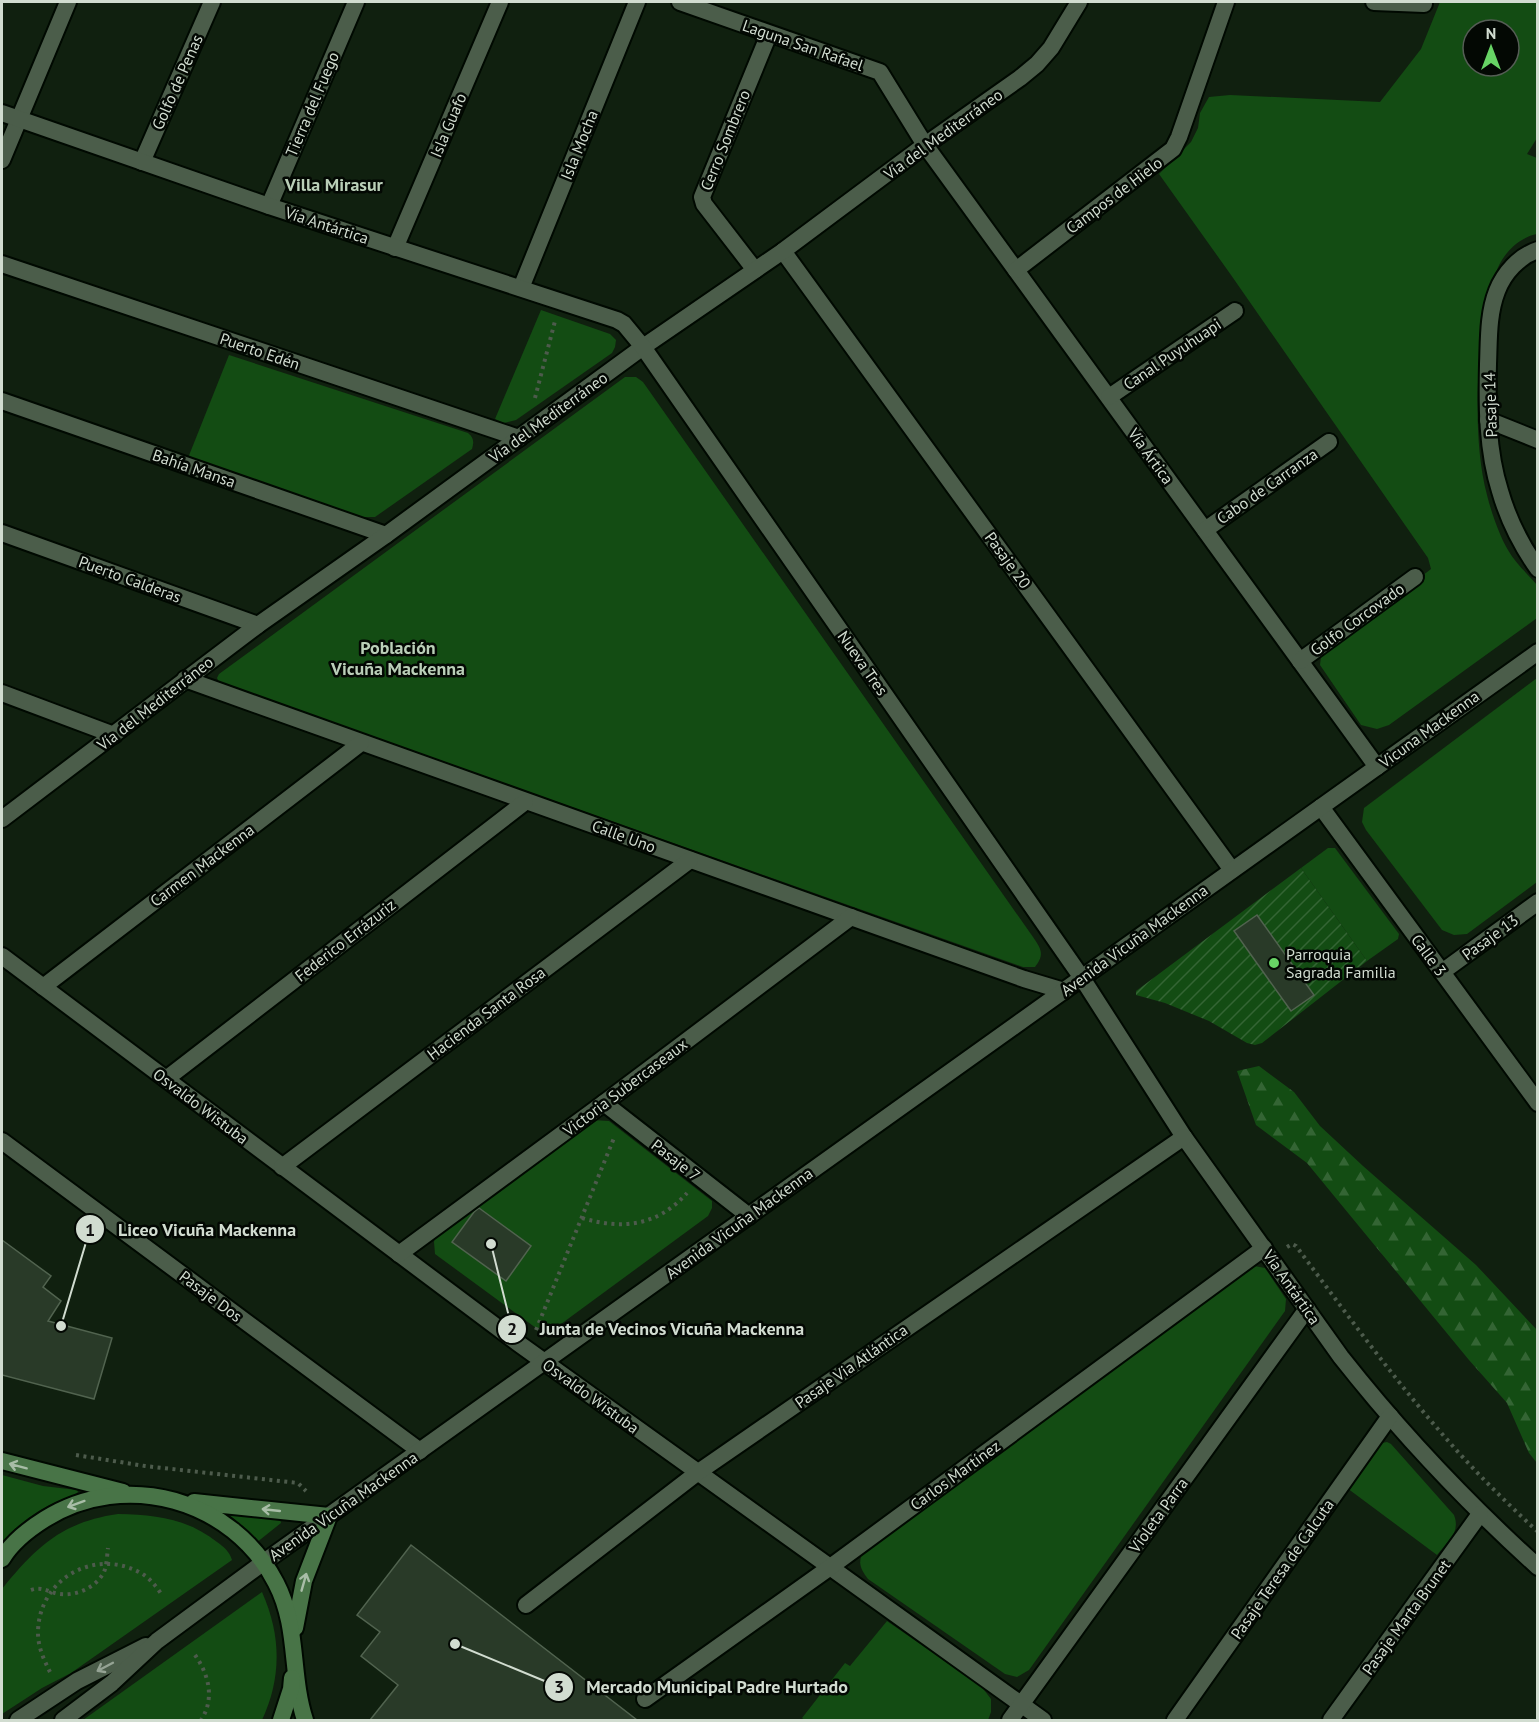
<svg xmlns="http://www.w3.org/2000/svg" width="1539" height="1722" font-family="'PT Sans',sans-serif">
<defs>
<pattern id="forest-firs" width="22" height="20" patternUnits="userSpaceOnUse" patternTransform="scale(1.5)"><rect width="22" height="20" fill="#134c13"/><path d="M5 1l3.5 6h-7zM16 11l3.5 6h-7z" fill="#346534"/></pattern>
<pattern id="garden-furrows" width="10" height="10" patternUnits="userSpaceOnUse" patternTransform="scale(1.5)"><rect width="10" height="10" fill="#134c13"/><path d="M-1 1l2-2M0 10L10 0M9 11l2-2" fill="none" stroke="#346534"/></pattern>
</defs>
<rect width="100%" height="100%" fill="#10200f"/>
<g fill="#134c13" fill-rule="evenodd">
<path d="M1440 2H1537V138L1527 154 1537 158V234C1522 237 1510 247 1502 260 1496 269 1494 280 1491 290 1476 346 1472 439 1487 495 1491 511 1499 535 1508 550 1515 563 1528 574 1537 585V618L1389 725 1377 729 1361 725 1320 665 1321 657 1324 652 1431 569 1428 558 1231 275 1159 174 1191 142 1198 128 1200 113 1209 97 1230 95 1380 102 1421 49ZM1473 30H1509V66H1473Z"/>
<path d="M541 310 610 334 616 340 615 347 612 353 516 420 504 423 495 419Z"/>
<path d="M229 355 468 433C474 438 474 442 472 449L375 517H360L188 458Z"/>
<path d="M625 377H636L643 382 1033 937C1041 949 1045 954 1035 967H1023L219 682 217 678 219 674Z"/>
<path d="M1537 678V882L1467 934 1454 935 1442 930 1366 830 1362 822 1364 808Z"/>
<path d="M1328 848H1335L1399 934 1398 939 1367 961 1301 868Z"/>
<path d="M592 1120 609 1121 712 1201V1208L708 1216 561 1324 549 1327 536 1328 435 1254 434 1242 436 1232Z"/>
<path d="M1249 1265 1265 1268 1286 1299 1285 1311 1029 1670 1017 1677 1005 1674 868 1579C859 1567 858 1562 864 1549Z"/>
<path d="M1387 1442 1391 1444 1454 1515C1461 1533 1447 1542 1437 1555L1347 1488 1376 1449 1382 1443Z"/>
<path d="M2 1475 43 1486 77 1490 78 1492 74 1495C46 1504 22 1520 2 1542Z"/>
<path d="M227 1511 280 1519 281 1523 256 1543 242 1527 227 1514Z"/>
<path d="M118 1514C156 1515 186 1518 217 1542 224 1547 229 1551 232 1560L71 1673 42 1688 2 1714V1589C36 1547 62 1522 118 1514Z"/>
<path d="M262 1592C281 1635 282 1677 262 1720H83Z"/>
<path d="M887 1621 981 1686 991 1699V1712L988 1720H805L802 1718 845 1663 850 1666Z"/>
</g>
<path fill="url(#forest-firs)" d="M1259 1066 1294 1092 1320 1126 1363 1166 1476 1265 1537 1330V1463L1529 1453 1507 1403 1469 1360 1307 1163 1256 1125 1237 1071Z"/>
<path fill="url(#garden-furrows)" d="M1301 868 1367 961 1262 1043 1255 1045 1247 1043 1209 1021 1165 1003 1136 995V991Z"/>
<g fill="#293a28" stroke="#51634f" stroke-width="1.5">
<path d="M1257 915 1314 995 1291 1011 1234 931Z"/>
<path d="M479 1208 531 1246 506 1281 452 1242 474 1212Z"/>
<path d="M2 1240 51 1276 43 1287 61 1301 48 1321 112 1338 94 1399 2 1375Z"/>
<path d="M411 1545 637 1720H370L398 1685 361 1656 380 1632 357 1615Z"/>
</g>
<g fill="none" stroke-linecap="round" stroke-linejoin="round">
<defs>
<g id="minor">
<path d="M680 2 880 72 925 145 1377 767"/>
<path d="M1374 2 1424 4"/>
<path d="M2 160 68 2"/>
<path d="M142 162 212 2"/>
<path d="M269 206 356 2"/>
<path d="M395 248 500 2"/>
<path d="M1538 250C1519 256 1504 273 1497 291 1488 314 1489 340 1488 364 1487 406 1487 450 1500 491 1508 519 1521 545 1538 569"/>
<path d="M783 251 1232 870"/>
<path d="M2 264 519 438"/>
<path d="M755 270 704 204 702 197 769 34"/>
<path d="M1016 270 1173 149 1179 137 1226 2"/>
<path d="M521 288 637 2"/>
<path d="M1109 397 1235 311"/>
<path d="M2 401 386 535"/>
<path d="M1488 420 1538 440"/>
<path d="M1205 530 1329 442"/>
<path d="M2 533 258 625"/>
<path d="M1300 661 1415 577"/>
<path d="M185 679 1024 979 1064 991"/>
<path d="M2 693 114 735"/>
<path d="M1321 807 1538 1103"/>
<path d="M2 819 258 625 386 535 643 347 783 251 925 145 1020 78 1037 64 1051 48 1079 2"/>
<path d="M2 956 518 1343 1043 1720"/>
<path d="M1442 972 1538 902"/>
<path d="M1082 978 1184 1137 1341 1357C1401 1433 1466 1502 1538 1567"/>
<path d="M43 987 361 743"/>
<path d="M166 1079 525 802"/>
<path d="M604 1103 749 1216"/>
<path d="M2 1141 420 1451"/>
<path d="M282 1167 690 860"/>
<path d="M399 1254 604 1103 851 917"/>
<path d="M526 1605 697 1473 1184 1137"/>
<path d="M645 1699 829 1568 1264 1248"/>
<path d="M1010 1720 1307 1309"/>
<path d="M1175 1720 1390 1416"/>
<path d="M1331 1720 1480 1514"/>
</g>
<g id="tertiary">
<path d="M2 113 269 206 617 320 624 324 643 347 1082 978"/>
<path d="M18 1720 77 1681 146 1646"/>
<path d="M63 1720 112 1683 157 1641 264 1562 1538 652"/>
</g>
<g id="secondary">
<path d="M2 1461 123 1492"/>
<path d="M194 1502 329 1516 304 1581 295 1628"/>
<path d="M2 1559C12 1542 29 1529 45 1519 125 1469 233 1499 276 1583 299 1627 290 1674 305 1720"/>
<path d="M281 1720 291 1689 292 1678"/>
</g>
</defs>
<use href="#minor" stroke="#000901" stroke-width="20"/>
<use href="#tertiary" stroke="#000901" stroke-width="20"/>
<use href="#secondary" stroke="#000901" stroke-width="20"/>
<g stroke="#4d5b4c" stroke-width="4" stroke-dasharray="3 4.5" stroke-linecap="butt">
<path d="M535 398 555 321"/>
<path d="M582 1218C622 1230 658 1226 687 1193"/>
<path d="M1287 1247 1292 1244 1296 1246C1346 1313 1395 1381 1451 1444 1478 1475 1508 1504 1538 1532"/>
<path d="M536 1330 614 1138"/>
<path d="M76 1455 145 1466 298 1483 306 1491"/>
<path d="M31 1590C42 1586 48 1592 59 1594 76 1596 96 1588 104 1572 107 1565 107 1555 108 1548"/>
<path d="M195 1655C209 1675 215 1699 201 1720"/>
<path d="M50 1672C44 1660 38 1647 38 1633 38 1580 93 1548 139 1572 149 1577 156 1586 162 1595"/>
</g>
<use href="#minor" stroke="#4b5d4a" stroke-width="16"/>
<use href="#tertiary" stroke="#4b5d4a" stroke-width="16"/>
<use href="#secondary" stroke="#487447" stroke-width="16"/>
</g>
<defs><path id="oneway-shaft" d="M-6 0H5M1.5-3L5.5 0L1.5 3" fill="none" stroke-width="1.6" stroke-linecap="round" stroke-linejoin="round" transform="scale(1.5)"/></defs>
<g stroke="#a8bda7">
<use href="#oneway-shaft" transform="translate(18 1466) rotate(-165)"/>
<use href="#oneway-shaft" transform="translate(76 1504) rotate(160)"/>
<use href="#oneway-shaft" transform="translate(271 1510) rotate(-174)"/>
<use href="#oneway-shaft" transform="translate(304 1582) rotate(-74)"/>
</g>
<use stroke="#95a394" href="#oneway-shaft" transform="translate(105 1667) rotate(152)"/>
<circle fill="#67d465" stroke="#030803" stroke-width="2" cx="1274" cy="963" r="6"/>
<g text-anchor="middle" stroke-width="5" stroke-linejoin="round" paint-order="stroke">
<g font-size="16" fill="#d1dcd0" stroke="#030803">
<text transform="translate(803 45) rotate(19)" y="6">Laguna San Rafael</text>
<text transform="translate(177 82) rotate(-66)" y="6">Golfo de Penas</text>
<text transform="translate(312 104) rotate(-67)" y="6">Tierra del Fuego</text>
<text transform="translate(448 125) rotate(-67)" y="6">Isla Guafo</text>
<text transform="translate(943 134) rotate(-36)" y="6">Vía del Mediterráneo</text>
<text transform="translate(725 140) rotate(-68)" y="6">Cerro Sombrero</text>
<text transform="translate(579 145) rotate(-68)" y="6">Isla Mocha</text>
<text transform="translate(1114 195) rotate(-37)" y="6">Campos de Hielo</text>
<text transform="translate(327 225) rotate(18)" y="6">Vía Antártica</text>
<text transform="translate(260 351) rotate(19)" y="6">Puerto Edén</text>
<text transform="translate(1172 354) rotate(-34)" y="6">Canal Puyuhuapi</text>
<text transform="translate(1490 405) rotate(-92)" y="6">Pasaje 14</text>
<text transform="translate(548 417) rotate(-36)" y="6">Vía del Mediterráneo</text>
<text transform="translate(1151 456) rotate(54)" y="6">Vía Ártica</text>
<text transform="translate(194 468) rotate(19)" y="6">Bahía Mansa</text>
<text transform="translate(1267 486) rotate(-35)" y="6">Cabo de Carranza</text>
<text transform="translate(1008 560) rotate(54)" y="6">Pasaje 20</text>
<text transform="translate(130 579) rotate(20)" y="6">Puerto Calderas</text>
<text transform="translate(1357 619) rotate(-36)" y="6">Golfo Corcovado</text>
<text transform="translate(863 663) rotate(55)" y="6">Nueva Tres</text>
<text transform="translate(155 703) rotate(-38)" y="6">Vía del Mediterráneo</text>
<text transform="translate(1429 729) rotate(-36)" y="6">Vicuna Mackenna</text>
<text transform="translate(624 836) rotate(20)" y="6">Calle Uno</text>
<text transform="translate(202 865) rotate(-37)" y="6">Carmen Mackenna</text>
<text transform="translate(1490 937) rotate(-36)" y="6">Pasaje 13</text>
<text transform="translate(345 940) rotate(-38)" y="6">Federico Errázuriz</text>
<text transform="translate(1134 940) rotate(-36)" y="6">Avenida Vicuña Mackenna</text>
<text transform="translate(1429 955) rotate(54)" y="6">Calle 3</text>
<text transform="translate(486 1013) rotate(-37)" y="6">Hacienda Santa Rosa</text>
<text transform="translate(625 1087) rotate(-37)" y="6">Victoria Subercaseaux</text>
<text transform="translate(201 1106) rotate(37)" y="6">Osvaldo Wistuba</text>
<text transform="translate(676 1160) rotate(38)" y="6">Pasaje 7</text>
<text transform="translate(739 1223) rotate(-36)" y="6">Avenida Vicuña Mackenna</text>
<text transform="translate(1292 1287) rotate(55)" y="6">Vía Antártica</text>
<text transform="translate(211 1296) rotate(37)" y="6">Pasaje Dos</text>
<text transform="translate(851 1366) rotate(-35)" y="6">Pasaje Via Atlántica</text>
<text transform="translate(591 1396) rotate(36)" y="6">Osvaldo Wistuba</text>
<text transform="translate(955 1475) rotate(-36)" y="6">Carlos Martínez</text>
<text transform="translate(343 1506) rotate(-35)" y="6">Avenida Vicuña Mackenna</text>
<text transform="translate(1158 1515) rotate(-54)" y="6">Violeta Parra</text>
<text transform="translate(1282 1569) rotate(-55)" y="6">Pasaje Teresa de Calcuta</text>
<text transform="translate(1406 1617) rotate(-54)" y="6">Pasaje Marta Brunet</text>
</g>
<g font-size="16" fill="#d1dcd0" stroke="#030803" text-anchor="start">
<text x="1286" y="960">Parroquia<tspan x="1286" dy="18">Sagrada Familia</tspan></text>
</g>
<g font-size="18" font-weight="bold" fill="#bacfb8" stroke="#030803">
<text x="334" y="191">Villa Mirasur</text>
<text x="398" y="654">Población<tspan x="398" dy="21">Vicuña Mackenna</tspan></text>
</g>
</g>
<path fill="none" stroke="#d1dcd0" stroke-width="2" d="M61 1326L90 1229M491 1244L512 1329M455 1644L559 1687"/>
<g fill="#d1dcd0" stroke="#030803" stroke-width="2">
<circle cx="61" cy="1326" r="6"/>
<circle cx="491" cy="1244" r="6"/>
<circle cx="455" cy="1644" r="6"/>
<circle cx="90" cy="1229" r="15"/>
<circle cx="512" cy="1329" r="15"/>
<circle cx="559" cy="1687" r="15"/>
</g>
<g font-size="18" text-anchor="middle" font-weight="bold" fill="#111">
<text x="90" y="1236">1</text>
<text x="512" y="1335">2</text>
<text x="559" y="1693">3</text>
</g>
<g font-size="18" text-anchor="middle" font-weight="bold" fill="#d1dcd0" stroke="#030803" stroke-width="5" stroke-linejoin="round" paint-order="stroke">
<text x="207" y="1236">Liceo Vicuña Mackenna</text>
<text x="672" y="1335">Junta de Vecinos Vicuña Mackenna</text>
<text x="717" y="1693">Mercado Municipal Padre Hurtado</text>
</g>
<rect width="1539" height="1722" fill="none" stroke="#d1dcd0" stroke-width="6"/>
<g transform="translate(1491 48)"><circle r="28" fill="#030803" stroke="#555d55" stroke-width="1.5"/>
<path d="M0-4.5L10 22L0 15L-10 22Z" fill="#67d465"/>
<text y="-9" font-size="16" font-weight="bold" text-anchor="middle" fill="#d1dcd0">N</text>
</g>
</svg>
